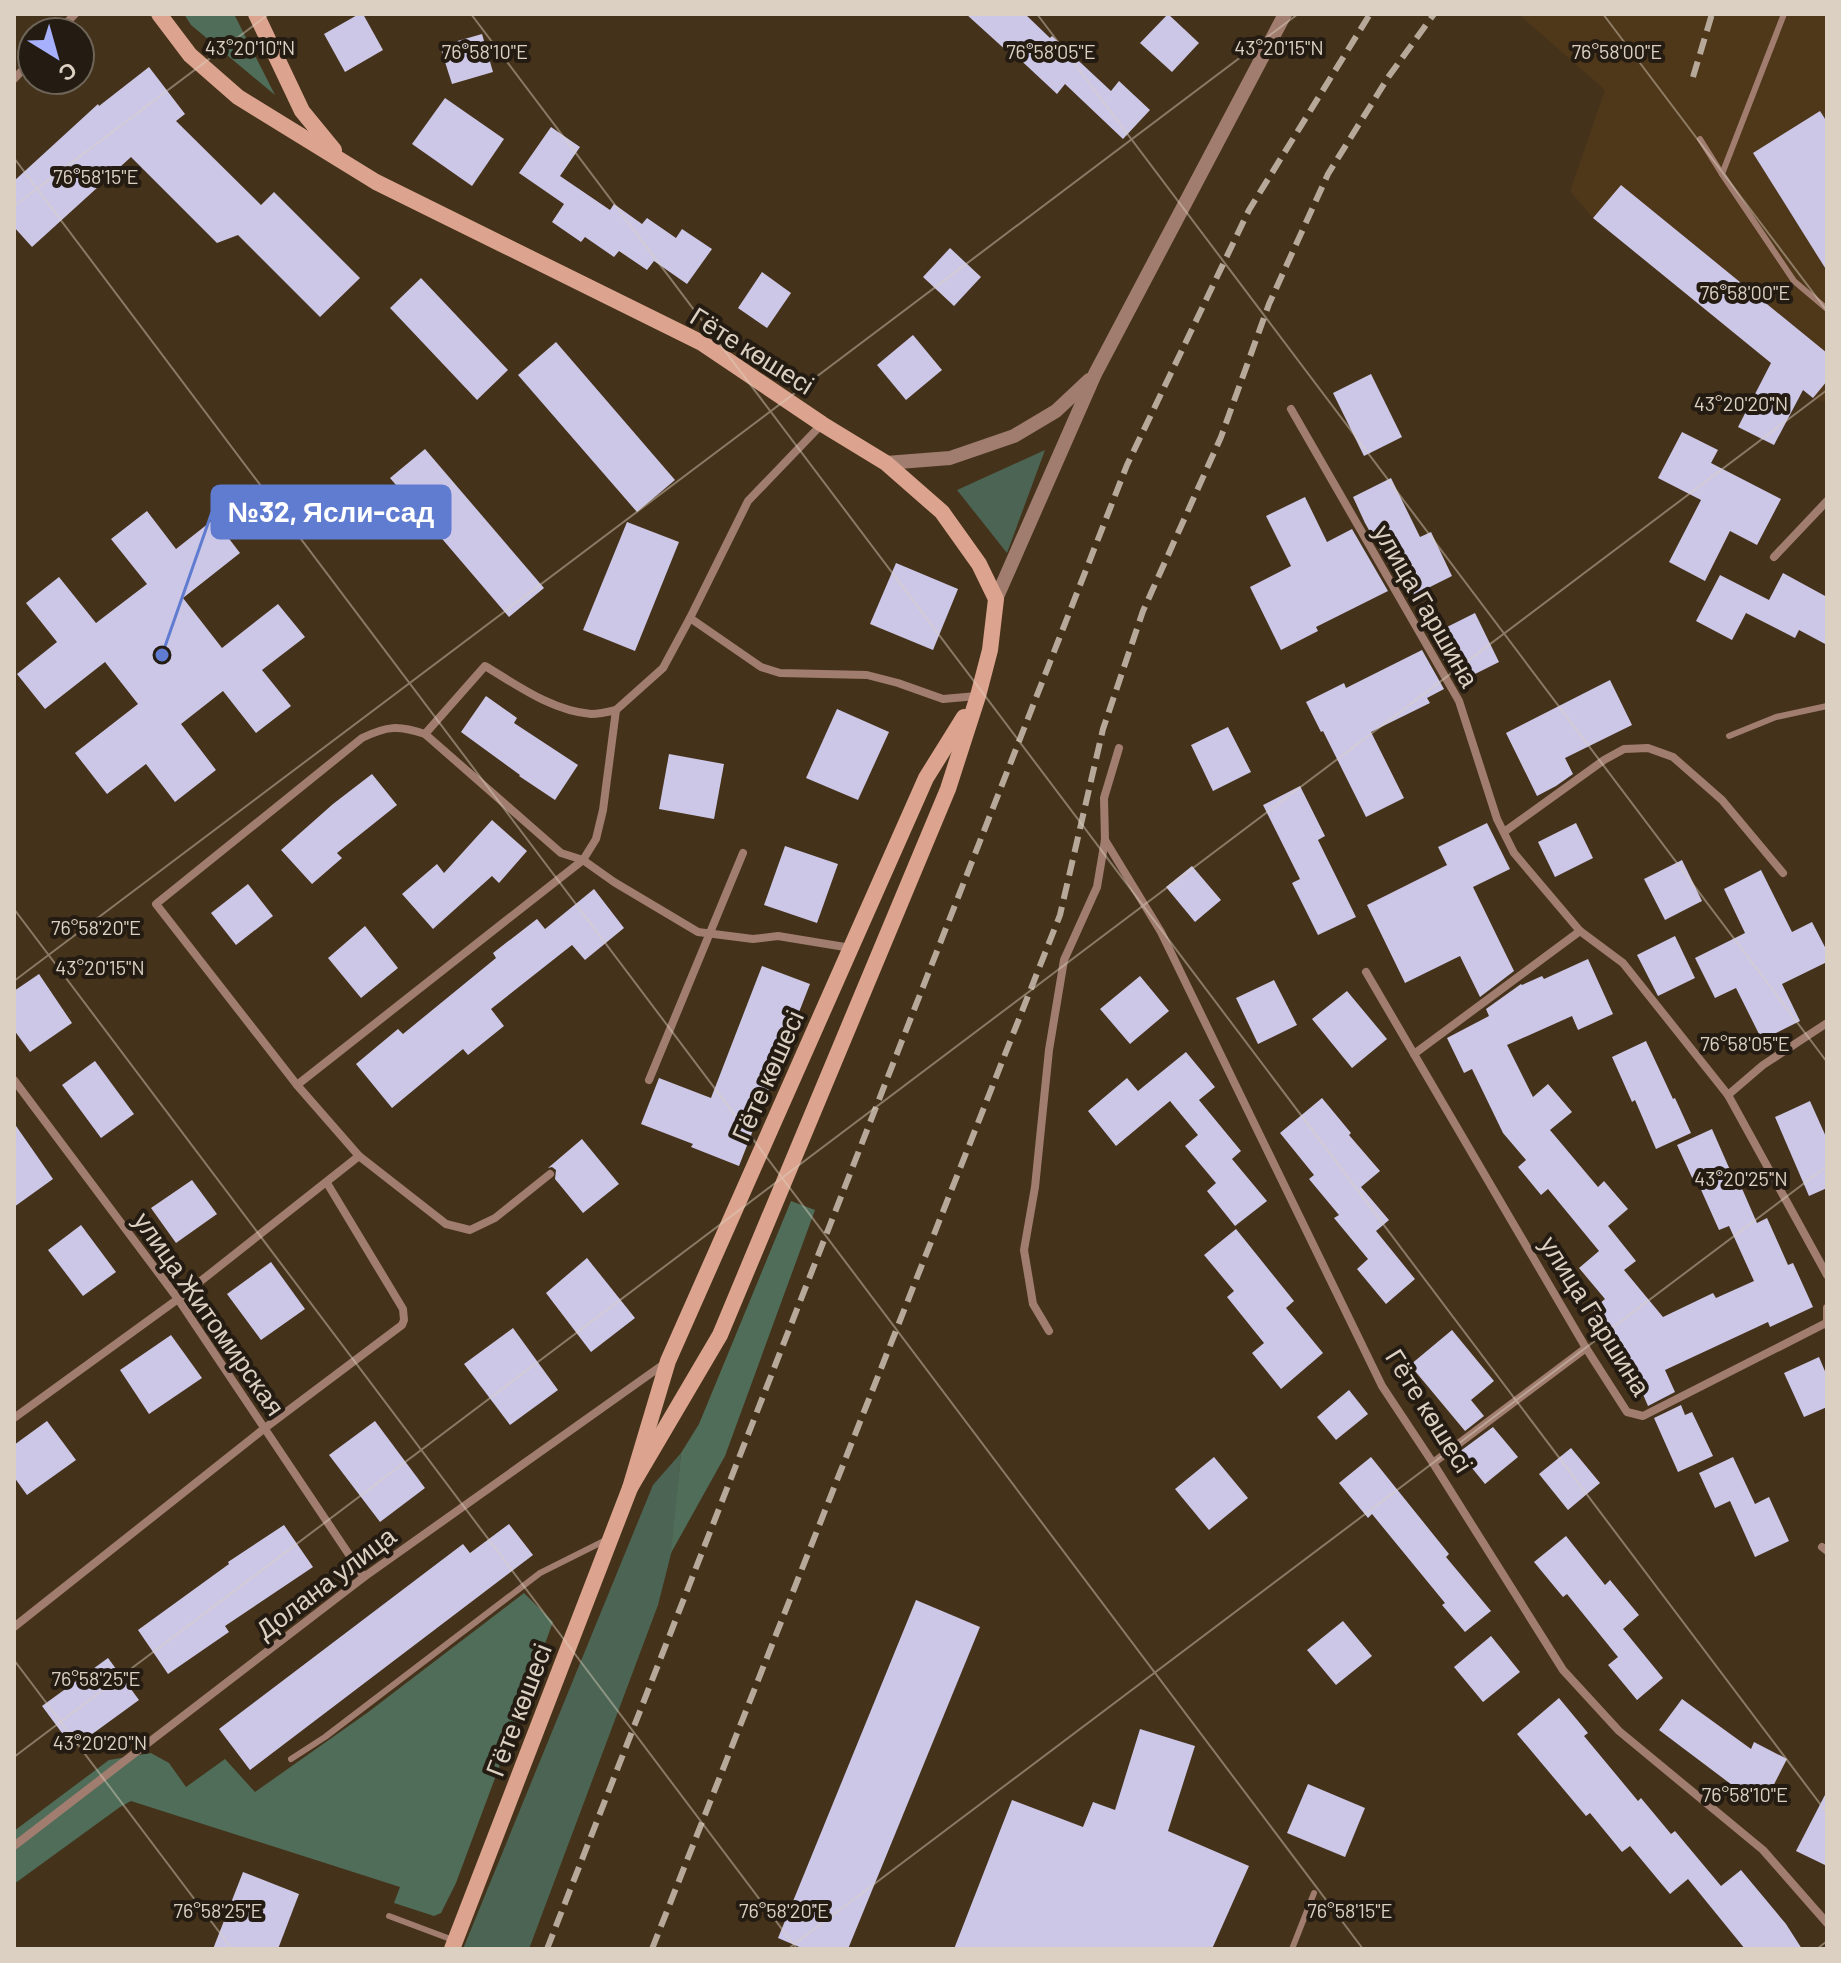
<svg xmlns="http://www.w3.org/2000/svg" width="1841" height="1963" font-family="Barlow,sans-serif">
<rect width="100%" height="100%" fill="#45321b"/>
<path fill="#4f371a" d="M1522 14H1827V403L1813 398 1593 218 1570 191 1605 90 1523 18Z"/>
<g fill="#4c6453">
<path d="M1045 450 1007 553 957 490Z"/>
<path d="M681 1453 673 1546 658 1605 529 1949H463L653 1485Z"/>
</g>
<g fill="#4f6d58">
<path d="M184 14H234L275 95 191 25Z"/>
<path d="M791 1201 815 1210 725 1456 671 1553 681 1453 699 1424Z"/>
<path d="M524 1593 553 1622 456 1883 441 1913 434 1916 394 1903 400 1887 131 1801 120 1807 14 1884V1831L109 1760 151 1753 169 1763 186 1787 225 1759 255 1792 367 1713Z"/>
</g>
<g fill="#ccc7e7">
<path d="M359 14H363L383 50 345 72 324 34Z"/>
<path d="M966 14H1025L1050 38 1052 36 1111 91 1119 81 1150 110 1123 139 1065 84 1057 94 1011 51 1009 53Z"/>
<path d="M1168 14 1199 43 1172 72 1140 43Z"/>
<path d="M482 34 493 72 452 84 440 46Z"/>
<path d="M149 67 185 114 176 121 261 205 274 192 360 278 320 317 238 235 217 243 131 157 32 247 14 227V181L98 104 99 106Z"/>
<path d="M445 98 504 139 472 186 412 144Z"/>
<path d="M1820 111 1827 122V271L1753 153Z"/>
<path d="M551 127 580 147 560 176 610 210 614 204 642 224 647 218 676 238 682 229 712 249 687 284 654 261 647 270 619 251 614 257 585 237 581 242 552 222 564 204 519 173Z"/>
<path d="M1621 185 1827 353V381L1813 398 1803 390 1774 445 1738 427 1771 363 1593 218Z"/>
<path d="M950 248 981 277 954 306 923 277Z"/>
<path d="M762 272 791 293 767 328 738 308Z"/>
<path d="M421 278 508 370 477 400 390 308Z"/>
<path d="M913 335 942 370 906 400 877 365Z"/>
<path d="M556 342 675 480 637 512 518 375Z"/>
<path d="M1371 374 1402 437 1364 456 1333 393Z"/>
<path d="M1682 432 1718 450 1711 463 1781 499 1757 545 1730 531 1705 581 1669 562 1701 500 1658 478Z"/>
<path d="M425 449 544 588 509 617 390 478Z"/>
<path d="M1391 478 1420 537 1431 532 1452 576 1414 595 1408 581 1400 585 1365 523 1353 497Z"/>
<path d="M1305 497 1327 542 1352 529 1388 591 1316 627 1318 631 1281 650 1250 587 1291 566 1266 516Z"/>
<path d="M147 511 176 549 214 519 240 553 183 598 222 648 278 604 305 637 262 670 291 706 256 733 223 691 181 724 216 770 175 802 146 764 107 794 75 753 138 704 105 662 45 709 17 674 57 642 26 603 59 577 96 623 147 584 111 539Z"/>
<path d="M627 522 679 542 635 651 583 630Z"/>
<path d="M896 563 958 589 933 650 870 624Z"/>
<path d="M1783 573 1827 597V645L1799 630 1795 638 1746 613 1732 640 1696 621 1720 575 1769 600Z"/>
<path d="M1475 613 1499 662 1457 683 1434 644 1441 640 1437 632Z"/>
<path d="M1422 650 1444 689 1427 698 1430 703 1371 732 1404 798 1366 817 1323 731 1321 732 1306 702 1344 683 1346 688Z"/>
<path d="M1610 680 1632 725 1565 758 1573 774 1556 786 1537 796 1506 733Z"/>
<path d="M486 696 517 718 514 723 578 765 555 800 519 776 520 775 461 732Z"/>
<path d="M837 709 889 732 858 800 806 778Z"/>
<path d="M1228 727 1251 772 1213 791 1191 745Z"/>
<path d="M669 754 724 764 714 819 659 809Z"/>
<path d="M372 774 397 805 337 853 342 858 312 884 281 850 333 804Z"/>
<path d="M1300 786 1325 836 1318 840 1356 917 1318 935 1292 883 1300 879 1263 805Z"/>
<path d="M492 820 527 851 499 883 492 876 433 929 402 894 437 864 444 873Z"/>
<path d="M1487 823 1510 869 1473 887 1514 971 1480 997 1460 956 1405 983 1367 905 1447 865 1438 847Z"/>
<path d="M1576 823 1593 858 1555 877 1538 842Z"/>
<path d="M785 846 838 864 817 923 764 905Z"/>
<path d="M1682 860 1702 901 1665 920 1644 879Z"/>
<path d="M1192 866 1221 900 1195 922 1166 887Z"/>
<path d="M1761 870 1792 932 1812 922 1827 951V962L1782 984 1800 1021 1762 1040 1736 988 1715 998 1695 958 1745 933 1724 889Z"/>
<path d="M248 884 273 916 236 945 211 913Z"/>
<path d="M594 889 624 928 585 960 572 945 491 1009 504 1026 468 1055 463 1049 392 1108 356 1064 398 1029 403 1034 496 958 493 953 537 919 545 929Z"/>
<path d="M365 926 398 968 361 998 328 958Z"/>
<path d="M1675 936 1695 978 1658 996 1637 955Z"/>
<path d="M1588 959 1613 1014 1578 1030 1572 1016 1507 1045 1533 1097 1548 1084 1572 1112 1550 1130 1598 1187 1604 1181 1628 1209 1608 1226 1636 1261 1624 1270 1663 1317 1713 1293 1716 1298 1754 1281 1729 1226 1719 1230 1698 1183 1695 1184 1677 1145 1712 1129 1734 1179 1737 1177 1757 1223 1767 1218 1788 1265 1793 1263 1813 1307 1770 1327 1768 1322 1665 1370 1675 1392 1648 1406 1642 1392 1634 1395 1614 1351 1624 1346 1593 1309 1605 1299 1579 1268 1599 1251 1548 1189 1541 1195 1518 1167 1526 1160 1503 1133 1472 1069 1464 1073 1447 1038 1489 1016 1486 1009 1521 984 1522 985 1542 976 1544 979Z"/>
<path d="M762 966 810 984 739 1166 691 1147 693 1144 641 1124 659 1078 711 1098Z"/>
<path d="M39 974 72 1023 30 1052 14 1030V991Z"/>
<path d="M1140 976 1169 1011 1130 1044 1100 1009Z"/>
<path d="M1274 980 1297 1025 1258 1044 1236 998Z"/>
<path d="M1347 991 1387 1039 1352 1068 1312 1019Z"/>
<path d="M1646 1041 1673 1099 1675 1098 1691 1133 1656 1149 1635 1100 1632 1102 1612 1057Z"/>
<path d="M1186 1052 1215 1087 1199 1100 1241 1151 1232 1159 1267 1201 1235 1226 1207 1191 1216 1183 1185 1146 1198 1135 1170 1101 1116 1146 1088 1111 1127 1078 1138 1091Z"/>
<path d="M95 1061 134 1114 101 1138 62 1085Z"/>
<path d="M1322 1098 1351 1133 1349 1135 1380 1171 1361 1187 1389 1220 1376 1231 1415 1279 1386 1304 1357 1269 1368 1259 1334 1218 1339 1215 1309 1179 1314 1175 1280 1133Z"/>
<path d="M1810 1101 1827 1139V1188L1809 1196 1775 1117Z"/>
<path d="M14 1123 53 1179 14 1207Z"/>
<path d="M582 1139 619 1184 583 1213 555 1179 556 1170 552 1167 548 1168Z"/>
<path d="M192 1180 217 1214 176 1243 151 1208Z"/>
<path d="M81 1225 116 1272 83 1296 48 1250Z"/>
<path d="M1236 1229 1294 1301 1286 1308 1323 1353 1281 1389 1252 1353 1264 1343 1227 1297 1234 1291 1204 1255Z"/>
<path d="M587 1258 635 1318 591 1352 546 1293Z"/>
<path d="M271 1262 305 1309 261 1340 227 1294Z"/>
<path d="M513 1328 558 1390 510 1425 464 1364Z"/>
<path d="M1452 1330 1494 1381 1471 1400 1484 1416 1465 1431 1410 1365Z"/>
<path d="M171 1335 202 1378 149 1414 120 1370Z"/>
<path d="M1819 1357 1827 1376V1407L1804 1417 1784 1373Z"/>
<path d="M1349 1390 1368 1414 1336 1440 1317 1417Z"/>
<path d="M1681 1405 1685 1415 1692 1412 1713 1456 1678 1472 1654 1418Z"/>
<path d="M47 1421 76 1460 27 1495 14 1477V1445Z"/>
<path d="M375 1421 425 1488 380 1522 329 1455Z"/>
<path d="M1493 1427 1518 1457 1485 1484 1459 1452Z"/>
<path d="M1571 1448 1600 1483 1568 1510 1539 1474Z"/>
<path d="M1214 1457 1248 1498 1209 1530 1175 1489Z"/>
<path d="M1371 1457 1449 1554 1446 1557 1491 1611 1465 1632 1442 1605 1445 1603 1372 1514 1368 1518 1339 1483Z"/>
<path d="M1733 1457 1755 1504 1769 1497 1789 1541 1755 1557 1730 1501 1715 1508 1699 1473Z"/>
<path d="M509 1524 533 1555 250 1770 219 1729 463 1544 470 1553Z"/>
<path d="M284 1525 313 1567 225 1626 229 1632 168 1674 138 1630 229 1564 228 1562Z"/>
<path d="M1566 1536 1605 1585 1610 1580 1639 1615 1623 1629 1663 1678 1637 1700 1608 1665 1618 1657 1567 1594 1563 1597 1534 1562Z"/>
<path d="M916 1600 980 1627 848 1949H804L778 1938Z"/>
<path d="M1343 1621 1372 1656 1336 1685 1307 1650Z"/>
<path d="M1491 1636 1520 1672 1483 1702 1454 1667Z"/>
<path d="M108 1658 139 1700 73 1748 42 1706Z"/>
<path d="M1559 1698 1588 1733 1584 1736 1638 1801 1641 1798 1671 1834 1675 1831 1721 1886 1741 1870 1786 1924 1802 1949H1745L1688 1879 1670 1894 1630 1846 1622 1852 1590 1813 1586 1816 1517 1734Z"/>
<path d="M1682 1699 1751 1749 1754 1742 1787 1759 1765 1802 1731 1786 1732 1785 1659 1730Z"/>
<path d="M1140 1729 1195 1746 1168 1831 1249 1866 1212 1949H954L1012 1800 1083 1827 1093 1802 1115 1810Z"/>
<path d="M1308 1784 1365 1808 1345 1857 1287 1833Z"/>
<path d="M1827 1791V1866L1796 1851Z"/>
<path d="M243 1872 299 1894 278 1949H213Z"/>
</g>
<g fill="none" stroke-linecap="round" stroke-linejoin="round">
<g stroke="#a07d6f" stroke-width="6">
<path d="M1700 139 1722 174 1794 281 1827 309"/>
<path d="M1722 174 1784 14"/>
<path d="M1729 736 1776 717 1827 706"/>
<path d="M291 1759 325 1737 540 1573 604 1541"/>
<path d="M389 1916 453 1940"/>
<path d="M1292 1949 1314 1893"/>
</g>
<g stroke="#a07d6f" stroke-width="8">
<path d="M58 32 75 14"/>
<path d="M14 79 32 60"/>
<path d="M1291 409 1459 701 1497 819 1514 853 1580 931 1623 963 1728 1095 1827 1275"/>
<path d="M1774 557 1827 501"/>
<path d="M690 618 761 667 780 673 867 675 898 683 943 699 977 696"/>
<path d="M425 734 485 666C517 685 552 711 591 714 599 714 608 712 616 710"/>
<path d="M1504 832 1604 760 1624 749 1648 748 1673 757 1722 800 1783 873"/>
<path d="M1105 840 1161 932 1382 1386 1433 1463 1563 1670 1619 1731 1763 1850 1827 1923"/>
<path d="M1366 972 1586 1348 1627 1412 1643 1416 1826 1323"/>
<path d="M1414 1054 1580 931"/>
<path d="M14 1080 178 1299 364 1577"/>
<path d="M649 1080 743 853"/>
<path d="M297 1085 583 860 596 839 603 810 616 710 663 668 690 618 748 501 822 424"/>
<path d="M1728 1095 1763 1065 1827 1023"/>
<path d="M550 1174 495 1218 470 1230 446 1224 359 1156 297 1085 156 904 362 738C387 726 398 725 425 734L561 853 583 860 614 882 698 932 753 939 778 936 851 948"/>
<path d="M1827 1308V1325"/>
<path d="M1049 1331 1033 1304 1024 1250 1035 1187 1049 1050 1064 960 1097 887 1105 840 1104 798 1119 748"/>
<path d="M14 1418 178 1299 359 1156"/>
<path d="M1433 1463 1586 1348"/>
<path d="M1822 1547 1827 1551"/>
<path d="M14 1627 265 1428 402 1325 404 1320 403 1309 327 1183"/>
<path d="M14 1846 364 1577 664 1364"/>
</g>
<g stroke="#a07d6f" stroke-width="14">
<path d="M886 463 950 458 1014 436 1056 411 1089 380"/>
<path d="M996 599 1095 374 1285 14"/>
</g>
<g stroke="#dca48e" stroke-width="16">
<path d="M159 14 190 55 238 97 376 182 702 343 822 424 886 463 942 512 979 564 996 599 990 650 978 696 948 789 720 1335 630 1488"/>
<path d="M256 14 302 111 334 150"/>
<path d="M452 1949 630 1488 668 1361 926 778 964 717"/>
</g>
<g stroke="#b7a999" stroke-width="6" stroke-dasharray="16 8" stroke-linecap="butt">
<path d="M1693 77 1712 14"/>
<path d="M547 1949 1127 465 1249 210 1370 14"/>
<path d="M652 1949 1060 915 1103 729 1143 611 1221 437 1269 304 1328 174 1389 76 1434 14"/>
</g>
</g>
<path fill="none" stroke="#dcd0c2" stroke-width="2" stroke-opacity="0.45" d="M471 14 1827 1813M1037 14 1827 1062M1603 14 1827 311M14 158 1363 1949M14 206 269 14M14 909 797 1949M14 981 1298 14M14 1660 232 1949M14 1757 1827 390M788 1949 1827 1166M1817 1949 1827 1941"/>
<g text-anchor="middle" stroke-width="8" stroke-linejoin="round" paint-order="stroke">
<g font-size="26" fill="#dcd0c2" stroke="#241c12">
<text transform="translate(752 351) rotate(32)" y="9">Гёте көшесі</text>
<text transform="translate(1426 606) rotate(60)" y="9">улица Гаршина</text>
<text transform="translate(768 1076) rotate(-66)" y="9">Гёте көшесі</text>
<text transform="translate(209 1314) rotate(55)" y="9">улица Житомирская</text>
<text transform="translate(1595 1316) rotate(58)" y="9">улица Гаршина</text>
<text transform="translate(1429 1411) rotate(58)" y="9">Гёте көшесі</text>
<text transform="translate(326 1583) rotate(-37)" y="9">Долана улица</text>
<text transform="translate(519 1710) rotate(-69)" y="9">Гёте көшесі</text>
</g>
</g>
<g font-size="20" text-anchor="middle" fill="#dcd0c2" stroke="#241c12" stroke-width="8" stroke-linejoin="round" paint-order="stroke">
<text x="250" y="55">43°20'10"N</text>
<text x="1279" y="55">43°20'15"N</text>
<text x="485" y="59">76°58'10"E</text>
<text x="1051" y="59">76°58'05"E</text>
<text x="1617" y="59">76°58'00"E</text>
<text x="96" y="184">76°58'15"E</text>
<text x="1745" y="300">76°58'00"E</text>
<text x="1741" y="411">43°20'20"N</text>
<text x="96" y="935">76°58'20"E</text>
<text x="100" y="975">43°20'15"N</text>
<text x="1745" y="1051">76°58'05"E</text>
<text x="1741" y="1186">43°20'25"N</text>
<text x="96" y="1686">76°58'25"E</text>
<text x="100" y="1750">43°20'20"N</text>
<text x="1745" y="1802">76°58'10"E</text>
<text x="218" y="1918">76°58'25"E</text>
<text x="784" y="1918">76°58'20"E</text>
<text x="1350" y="1918">76°58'15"E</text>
</g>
<path fill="none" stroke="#607cd0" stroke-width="3" d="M162 655L212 512"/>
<circle fill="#607cd0" stroke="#241c12" stroke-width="3" cx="162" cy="655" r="8"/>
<rect fill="#607cd0" stroke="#607cd0" stroke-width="3" x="212" y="486" width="238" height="52" rx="8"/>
<g font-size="28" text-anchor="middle" font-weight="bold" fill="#fff">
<text x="331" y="522">№32, Ясли-сад</text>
</g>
<rect width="1841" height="1963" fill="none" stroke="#dcd0c2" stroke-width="32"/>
<g transform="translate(56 56) rotate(143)"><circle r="38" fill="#241c12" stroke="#6e6458" stroke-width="2"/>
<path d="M0-6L14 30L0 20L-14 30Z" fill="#a7b0fc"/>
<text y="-12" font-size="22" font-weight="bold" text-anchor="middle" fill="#dcd0c2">С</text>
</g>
</svg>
